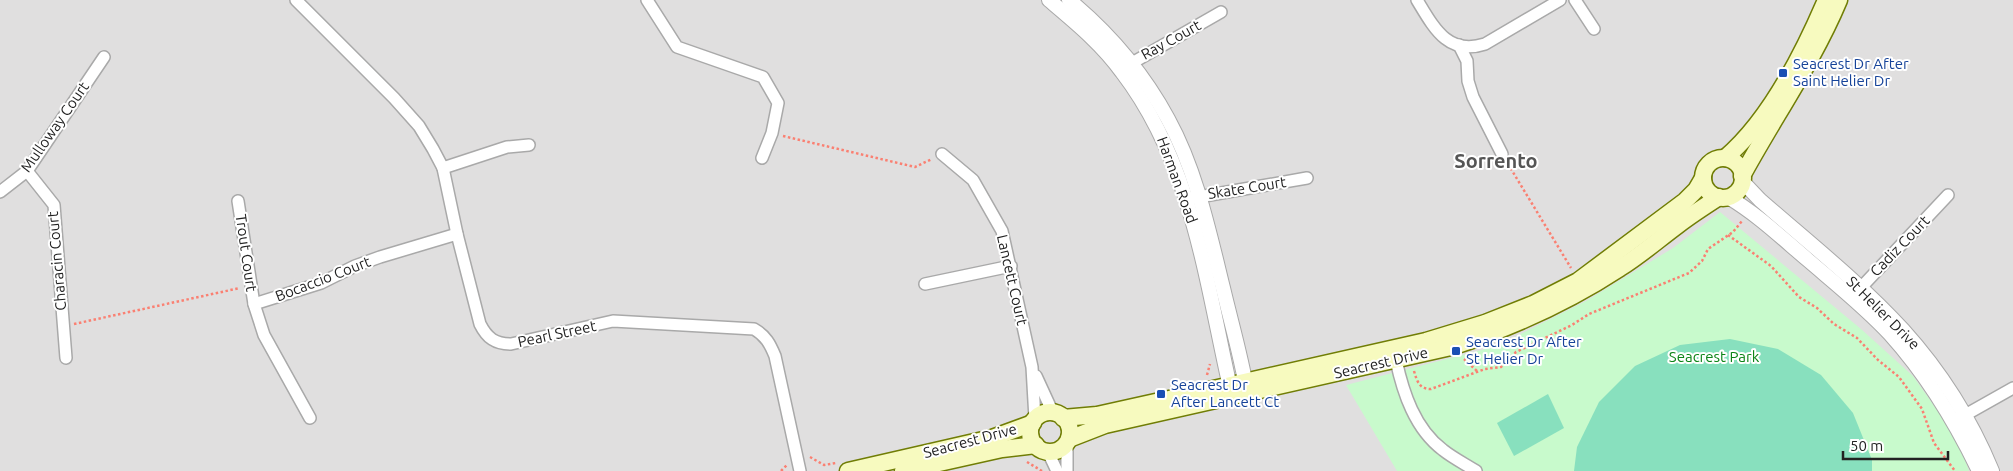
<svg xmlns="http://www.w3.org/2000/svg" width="2013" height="471" font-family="Ubuntu,sans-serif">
<rect width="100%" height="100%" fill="#f2efe9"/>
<rect fill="#e0dfdf" x="0" y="0" width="2013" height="471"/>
<path fill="#c8facc" d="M1720 212 1861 329 1913 376 1957 438 1969 471H1397L1346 385 1497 346 1586 301 1673 248Z"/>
<g fill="#88e0be">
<path d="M1730 339 1778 349 1821 375 1853 413 1872 460V471H1574L1577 447 1599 402 1635 366 1680 345Z"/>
<path d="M1548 394 1564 428 1514 456 1497 423Z"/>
</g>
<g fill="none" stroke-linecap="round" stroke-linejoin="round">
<defs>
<g id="minor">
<path d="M296 0 394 98 419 126 433 149 443 168 457 234 480 324C487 338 495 344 511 344L613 321 754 329C766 336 770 344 775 356L800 471"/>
<path d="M647 0 677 47 763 77 778 103 772 133 762 158"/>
<path d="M1417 0C1434 28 1448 56 1485 44L1560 0"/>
<path d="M1575 0 1594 29"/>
<path d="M1459 45 1467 61 1468 81 1473 97 1502 154"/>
<path d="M1125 67 1221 12"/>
<path d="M942 154 973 180 1002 231 1032 367 1035 419"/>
<path d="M443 168 507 147 529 145"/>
<path d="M27 171 54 205 66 358"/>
<path d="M0 192 27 171 104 57"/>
<path d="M1193 198 1307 178"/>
<path d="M238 201 254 304"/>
<path d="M925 284 1011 266"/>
<path d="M1855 294 1948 195"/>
<path d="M1396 360C1403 393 1415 429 1443 450 1453 458 1465 464 1476 471"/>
<path d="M1036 376 1053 413"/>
<path d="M310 418 264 335 254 304 321 283 355 266 380 257 457 234"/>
<path d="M1958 419 2013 388"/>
<path d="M1048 452 1057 471"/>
<path d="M1067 471V443"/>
</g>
<g id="tertiary">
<path d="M1049 0C1075 22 1102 44 1122 72 1194 166 1206 284 1232 396"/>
<path d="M1069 0C1109 33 1143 73 1168 119 1196 170 1209 231 1223 288 1231 322 1241 356 1247 391"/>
<path d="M1742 181 1760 200C1808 242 1860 283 1903 330 1940 371 1971 420 1992 471"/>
<path d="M1728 197C1757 214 1782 238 1808 260 1836 284 1865 307 1890 334 1927 375 1955 421 1979 471"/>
</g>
<g id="secondary">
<path d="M1725 158C1770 120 1803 54 1826 0"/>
<circle cx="1723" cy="178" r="20"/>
<path d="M1742 176C1774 117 1813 62 1839 0"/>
<circle cx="1050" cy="432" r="20"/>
<path d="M1063 418 1097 415 1178 397 1426 341 1485 323 1533 304 1578 281 1685 201 1696 190 1703 178"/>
<path d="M1069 439 1105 425 1451 347C1511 328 1568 302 1620 268 1641 255 1659 239 1678 225 1691 215 1705 206 1719 197"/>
<path d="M848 471 992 438 1033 423"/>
<path d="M903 471 1002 449 1036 445"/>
</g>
</defs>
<use href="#minor" stroke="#a9a9a9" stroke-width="14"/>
<use href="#tertiary" stroke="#a9a9a9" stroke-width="16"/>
<use href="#secondary" stroke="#707d05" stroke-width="19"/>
<g stroke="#fa8072" stroke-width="2.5" stroke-dasharray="2.5 2.5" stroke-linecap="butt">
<path d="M783 136 915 167 932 159"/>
<path d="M1508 164 1571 268"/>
<path d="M1728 235 1771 266 1799 297 1817 308 1834 324 1857 338 1878 360 1899 377 1922 409 1934 443 1955 471"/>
<path d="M74 324 240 288"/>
<path d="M1464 359 1477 371"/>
<path d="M1414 371C1417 381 1419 389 1431 389L1485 369 1501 367 1516 352 1572 325 1589 314 1689 273 1702 261 1708 249 1733 232 1742 221"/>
<path d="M1207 375 1210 364"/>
<path d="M810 457 824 465 836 463"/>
<path d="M1027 462 1042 471"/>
<path d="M781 471 787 465"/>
</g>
<use href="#minor" stroke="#fff" stroke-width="11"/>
<use href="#tertiary" stroke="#fff" stroke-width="14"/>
<use href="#secondary" stroke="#f7fabf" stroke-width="16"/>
</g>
<g fill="#1a4fb4" stroke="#fff" stroke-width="2">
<rect x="1778" y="68" width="10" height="10" rx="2.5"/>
<rect x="1451" y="346" width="10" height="10" rx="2.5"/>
<rect x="1156" y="389" width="10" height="10" rx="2.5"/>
</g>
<g text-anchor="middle" stroke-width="4" stroke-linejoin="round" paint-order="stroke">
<g font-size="15" fill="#222" stroke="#fff">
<text transform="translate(1171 40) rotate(-29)" y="5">Ray Court</text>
<text transform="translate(55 127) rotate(-55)" y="5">Mulloway Court</text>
<text transform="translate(1177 180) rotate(70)" y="5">Harman Road</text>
<text transform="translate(1247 188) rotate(-9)" y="5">Skate Court</text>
<text transform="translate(1900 246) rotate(-46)" y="5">Cadiz Court</text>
<text transform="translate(246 253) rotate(82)" y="5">Trout Court</text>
<text transform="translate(57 261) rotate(-95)" y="5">Characin Court</text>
<text transform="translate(323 279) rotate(-21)" y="5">Bocaccio Court</text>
<text transform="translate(1012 280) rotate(77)" y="5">Lancett Court</text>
<text transform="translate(1883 313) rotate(45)" y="5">St Helier Drive</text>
<text transform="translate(557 334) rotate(-12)" y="5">Pearl Street</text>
<text transform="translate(1381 363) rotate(-13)" y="5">Seacrest Drive</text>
<text transform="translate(970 441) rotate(-15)" y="5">Seacrest Drive</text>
</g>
<g font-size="15" fill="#164399" stroke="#fff" text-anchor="start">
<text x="1793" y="69">Seacrest Dr After<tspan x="1793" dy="17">Saint Helier Dr</tspan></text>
<text x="1466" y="347">Seacrest Dr After<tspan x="1466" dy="17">St Helier Dr</tspan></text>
<text x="1171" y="390">Seacrest Dr<tspan x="1171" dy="17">After Lancett Ct</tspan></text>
</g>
<g font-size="15" fill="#0c8416" stroke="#fff">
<text x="1714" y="362">Seacrest Park</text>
</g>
<g font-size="20" font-weight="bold" fill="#555" stroke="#fff">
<text x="1496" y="168">Sorrento</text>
</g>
</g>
<path d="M1843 451v8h105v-8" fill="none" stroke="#222222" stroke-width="2.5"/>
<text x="1850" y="451" font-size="15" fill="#222222" stroke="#ffffff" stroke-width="4" paint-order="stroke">50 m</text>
</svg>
